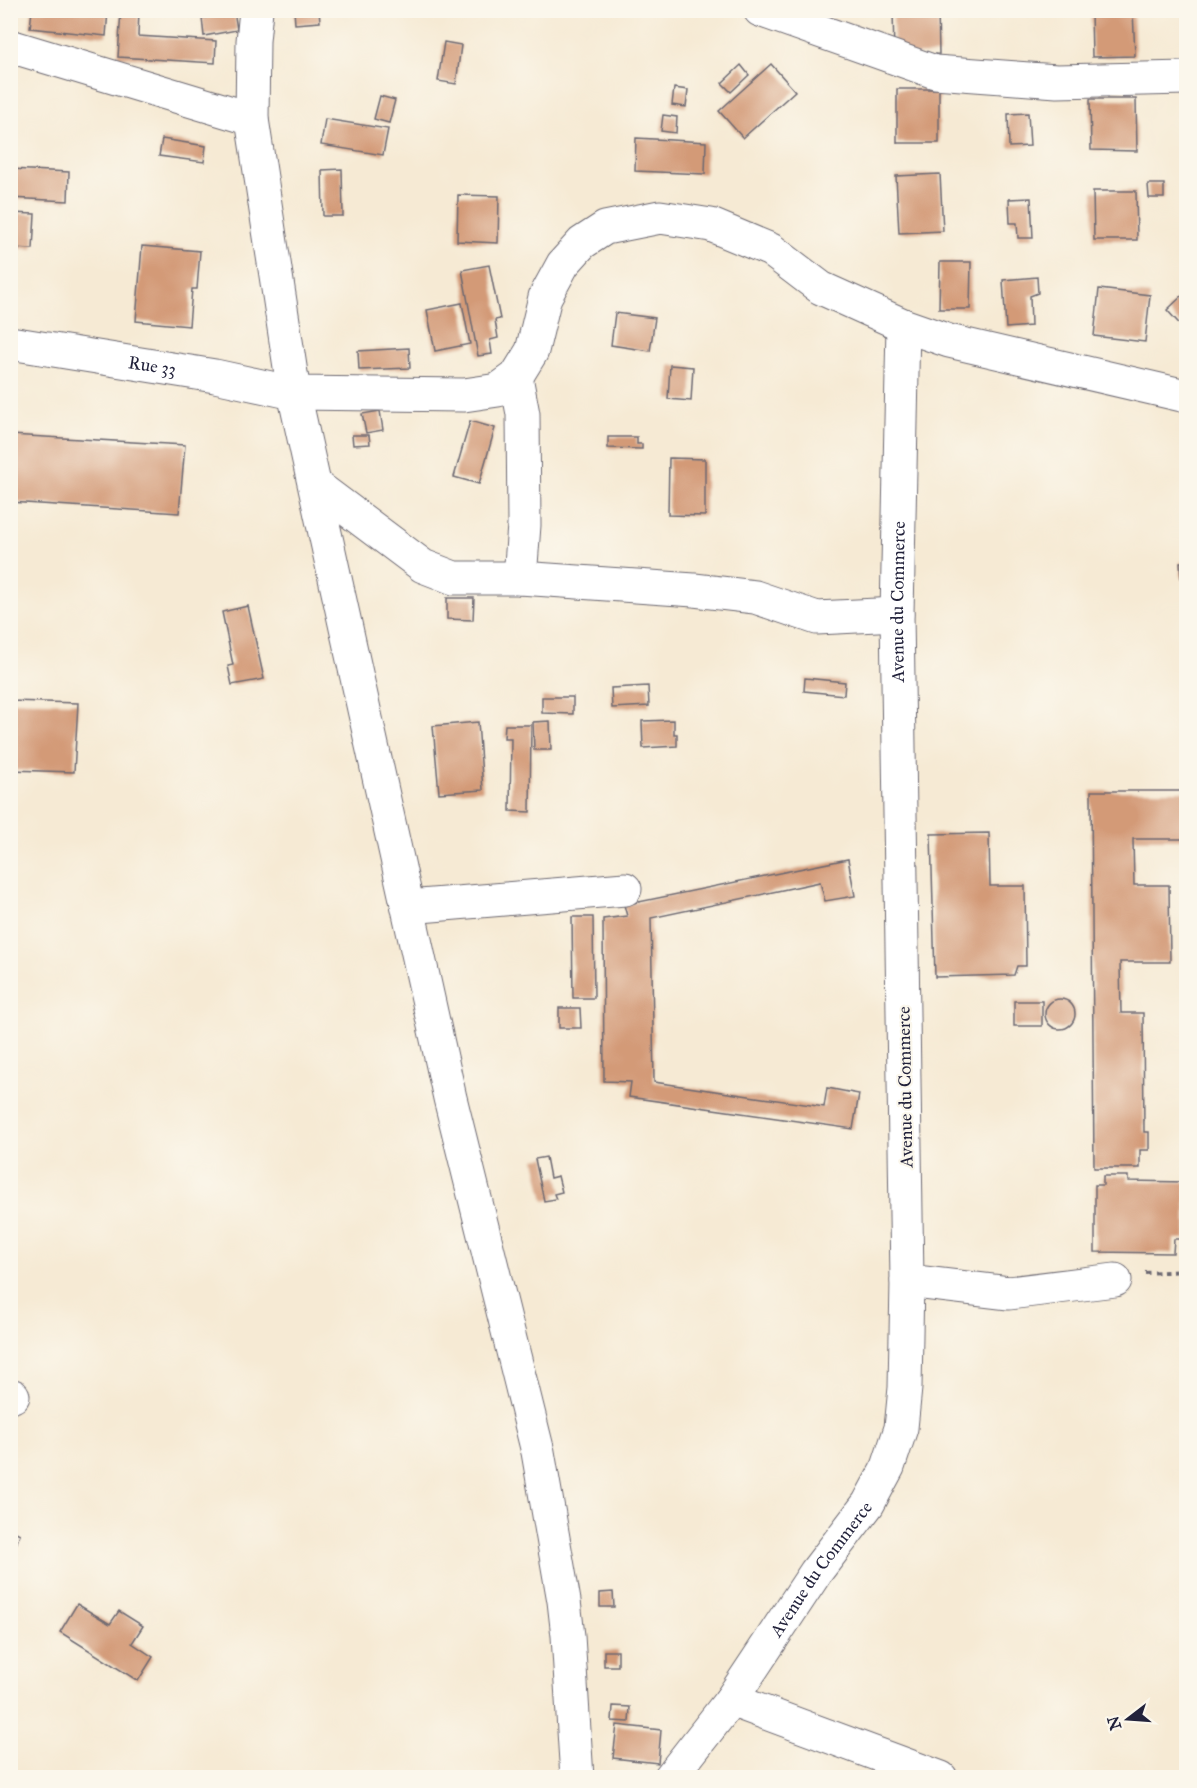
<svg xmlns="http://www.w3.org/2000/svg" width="1197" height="1788" font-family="'IM FELL Great Primer',serif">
<rect width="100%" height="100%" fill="#fbf7ec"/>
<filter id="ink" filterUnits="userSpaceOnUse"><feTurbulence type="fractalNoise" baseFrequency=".0167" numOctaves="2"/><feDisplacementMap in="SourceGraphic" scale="12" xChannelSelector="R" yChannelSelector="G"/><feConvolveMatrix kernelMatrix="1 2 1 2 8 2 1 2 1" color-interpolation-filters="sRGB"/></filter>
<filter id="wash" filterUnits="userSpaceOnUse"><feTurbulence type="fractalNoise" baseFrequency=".008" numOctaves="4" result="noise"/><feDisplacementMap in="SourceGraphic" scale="24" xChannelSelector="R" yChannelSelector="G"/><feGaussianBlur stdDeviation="1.35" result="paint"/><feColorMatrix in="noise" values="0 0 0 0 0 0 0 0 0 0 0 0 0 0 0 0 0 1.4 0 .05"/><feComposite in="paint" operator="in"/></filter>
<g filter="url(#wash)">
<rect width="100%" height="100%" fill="#f6ead4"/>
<g id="blocks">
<g fill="#d39a77">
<path d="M32 10H108L106 36 30 28Z"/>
<path d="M121 10H139L138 36 216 41 215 63 118 57Z"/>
<path d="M216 10H234L237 30 204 36 202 18 217 16Z"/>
<path d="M294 10H319L320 22 295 24Z"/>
<path d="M893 10H938L939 54 894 55Z"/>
<path d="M1091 10H1133L1135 56 1092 57Z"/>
<path d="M444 42 461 45 456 84 438 81Z"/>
<path d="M771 64 795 91 743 138 719 111Z"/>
<path d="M741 65 749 75 731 92 722 83Z"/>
<path d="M674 88 688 90 686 107 672 105Z"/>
<rect x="897" y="89" width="42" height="54"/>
<path d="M380 96 395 100 389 123 374 119Z"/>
<path d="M1090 99H1136L1137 151 1091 150Z"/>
<path d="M1028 113 1030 146 1009 147 1008 114Z"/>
<path d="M663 115 677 117 676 133 661 131Z"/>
<path d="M325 119 388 129 383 155 321 145Z"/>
<path d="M636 138 706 142 705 174 635 171Z"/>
<path d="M162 139 206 146 204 162 159 156Z"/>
<path d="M10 169 69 172 68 201 10 198Z"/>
<path d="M342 169 343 216H323L322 170Z"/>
<path d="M940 174 943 231 899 233 896 176Z"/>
<path d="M1148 184H1164V198H1149Z"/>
<path d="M1093 191H1136L1137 240H1094Z"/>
<path d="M458 195 499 196 498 243 457 241Z"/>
<path d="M1031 198 1033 238H1018L1017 223H1010L1009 199Z"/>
<path d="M10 213 35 214 33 249 10 248Z"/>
<path d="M142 246 200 251 197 289H192L189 326 136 321Z"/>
<path d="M940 262H971L970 309H939Z"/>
<path d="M489 265 500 319 495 320 498 338 490 340 492 354 478 356 462 270Z"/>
<path d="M1037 277 1038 293 1030 296 1031 326 1006 328 1003 280Z"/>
<path d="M1099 289 1150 295 1145 342 1094 336Z"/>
<path d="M1186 292V331L1167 310Z"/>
<path d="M462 303 470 344 435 351 427 310Z"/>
<path d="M615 313 655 318 650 351 611 345Z"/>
<path d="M409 348 410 368 359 370 358 351Z"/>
<path d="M670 365 693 367 691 401 668 399Z"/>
<path d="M380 411 383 430 366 433 362 414Z"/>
<path d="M470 421 495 428 479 484 454 477Z"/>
<path d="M10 435 185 445 179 513 10 502Z"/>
<path d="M352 435H369L370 444 353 445Z"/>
<path d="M608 437H637V444H642V449L608 448Z"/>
<path d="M669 458 705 459V516L668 515Z"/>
<path d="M1180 562H1186V578H1181Z"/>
<path d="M447 598H474L473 620 447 619Z"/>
<path d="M248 606 264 679 232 685 228 666 233 665 222 612Z"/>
<path d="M805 678 845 682 844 695 804 691Z"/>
<path d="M648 686 649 706 612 708 611 688Z"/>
<path d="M542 697H573V714L542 713Z"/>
<path d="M10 701 78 703 74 772 10 770Z"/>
<path d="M674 720V734H677V746L643 748 642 721Z"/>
<path d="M550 721 551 750H534L533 722Z"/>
<path d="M478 722 483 790 439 793 433 726Z"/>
<path d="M505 725H531L530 812 510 811 511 738H504Z"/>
<path d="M1091 791H1186V839H1133L1134 885H1169L1170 962H1120L1121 1013H1143L1144 1132H1149V1150H1140V1168H1094Z"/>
<path d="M989 833 990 886H1025L1026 966H1017L1014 975 935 977 931 834Z"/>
<path d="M848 859 855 896 825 901 820 882 651 918 654 1082 824 1107 827 1088 859 1094 853 1129 629 1097 631 1082 604 1081 603 919 627 916 624 905Z"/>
<path d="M572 917H593L594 998H573Z"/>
<circle cx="1060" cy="1014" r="15"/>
<rect x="1014" y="1001" width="28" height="25"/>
<path d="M559 1008H580L581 1028H559Z"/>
<path d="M546 1157 550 1178 558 1176 562 1192 554 1194 556 1199 544 1201 535 1159Z"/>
<path d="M1103 1176H1128V1181L1186 1182V1239H1174L1173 1253 1095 1252V1185H1103Z"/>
<path d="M12 1530 20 1534 11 1558 10 1533Z"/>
<path d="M613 1592 614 1607H600V1593Z"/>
<path d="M77 1604 110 1624 119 1611 143 1626 132 1643 153 1657 138 1681 60 1632Z"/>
<rect x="604" y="1651" width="14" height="15"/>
<path d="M613 1706 630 1707 629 1722 612 1721Z"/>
<path d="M617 1725 661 1730 658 1763 613 1758Z"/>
</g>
</g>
</g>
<g filter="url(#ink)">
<use href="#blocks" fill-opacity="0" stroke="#6c6871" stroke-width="1.5"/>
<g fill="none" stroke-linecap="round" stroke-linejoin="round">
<defs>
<g id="minor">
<path d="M760 10 935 72 1057 81 1186 78"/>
<path d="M10 46 252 119 294 393 450 1098 538 1452 564 1601 568 1636 577 1778"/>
<path d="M252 119 253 41 256 10"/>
<path id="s1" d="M10 343 215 376 294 393 464 395 498 390 516 377 532 351 545 297 563 264 582 243 605 228 660 217 711 225 771 250 821 288 903 325 949 341 1186 396"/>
<path d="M516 377 523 414 524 525 520 578"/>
<path d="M315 485 423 566 454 578H520L694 590 755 597 817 618 897 614"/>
<path d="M408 907 625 889"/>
<path d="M907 1281 1009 1293 1115 1280"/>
<path d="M10 1396H13"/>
<path d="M731 1700 941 1778"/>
<path id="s2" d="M670 1778 731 1700 816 1572 868 1504 888 1467 901 1428 905 1388 907 1281 897 614 903 325"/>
</g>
</defs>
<use href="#minor" stroke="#6c6871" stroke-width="35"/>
<path stroke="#6c6871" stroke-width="4" stroke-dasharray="4.5 4.5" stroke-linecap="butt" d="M1145 1273 1186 1271"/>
<use href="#minor" stroke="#fff" stroke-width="33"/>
</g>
</g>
<g text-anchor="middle" stroke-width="4.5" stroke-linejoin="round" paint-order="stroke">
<g font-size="18" fill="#22223b" stroke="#fbf7ec">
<text dy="6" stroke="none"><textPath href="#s1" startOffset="144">Rue 33</textPath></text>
<text dy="6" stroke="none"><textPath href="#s2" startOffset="1248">Avenue du Commerce</textPath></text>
<text transform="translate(905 1087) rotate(-91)" y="6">Avenue du Commerce</text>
<text dy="6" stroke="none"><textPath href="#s2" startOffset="258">Avenue du Commerce</textPath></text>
</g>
</g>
<rect width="1197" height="1788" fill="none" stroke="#fbf7ec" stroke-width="36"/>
<g transform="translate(1128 1719) rotate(253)" stroke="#fbf7ec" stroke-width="4.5" paint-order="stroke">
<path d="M0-4.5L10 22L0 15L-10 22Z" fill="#22223b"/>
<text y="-9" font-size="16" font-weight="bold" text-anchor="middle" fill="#22223b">N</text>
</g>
</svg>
